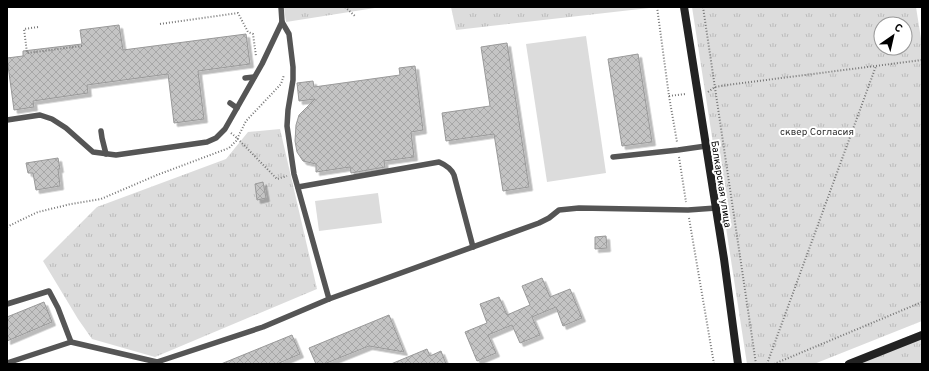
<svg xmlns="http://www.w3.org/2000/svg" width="929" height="371" font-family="Overpass,sans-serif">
<defs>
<pattern id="park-tufts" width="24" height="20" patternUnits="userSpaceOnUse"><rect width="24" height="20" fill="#dcdcdc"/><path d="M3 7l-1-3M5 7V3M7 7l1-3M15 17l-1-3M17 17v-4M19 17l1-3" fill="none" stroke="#bbb"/></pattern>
<pattern id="building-cross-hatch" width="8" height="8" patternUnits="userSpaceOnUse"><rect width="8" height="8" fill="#c4c4c4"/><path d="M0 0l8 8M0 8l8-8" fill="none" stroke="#a7a7a7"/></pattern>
<filter id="shadow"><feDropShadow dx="3.5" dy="3.5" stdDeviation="0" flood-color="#0004"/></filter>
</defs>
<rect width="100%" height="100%" fill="#fff"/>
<g fill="url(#park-tufts)" fill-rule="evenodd">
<path d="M284 7H381L286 22Z"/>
<path d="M451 7H649V8L456 30Z"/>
<path d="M692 7H916L922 45V321L814 364H747ZM881 24H905V48H881Z"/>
<path d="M280 129 317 289 155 357 92 339 78 319 43 261 97 207 226 159 248 132Z"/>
<path d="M922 335V364H849Z"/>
</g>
<g fill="#dcdcdc">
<path d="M586 36 606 173 547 182 526 44Z"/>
<path d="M378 193 382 223 319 231 315 201Z"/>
</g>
<g fill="url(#building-cross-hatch)" stroke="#999" filter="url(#shadow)">
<path d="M119 25 123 50 246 34 250 64 198 71 204 119 174 123 168 74 87 85 88 93 33 101 34 107 14 110 7 58 23 56V51L82 44 80 30Z"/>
<path d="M507 43 529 187 503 191 494 134 446 141 442 113 490 106 481 47Z"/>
<path d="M638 54 652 142 622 146 608 59Z"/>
<path d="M415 66 423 130 411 132 414 157 384 161 385 167 351 173 350 167 316 172V164L303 161 297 152 295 141 296 125 299 115 315 99 299 101 297 83 313 81 314 87 400 75 399 68Z"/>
<path d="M58 158 60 169H58L60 186 36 190 33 173H28L26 163Z"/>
<path d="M263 182 266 198 257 200 255 184Z"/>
<path d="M606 236 607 248 595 249V237Z"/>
<path d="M542 278 550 297 570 289 582 318 563 326 556 307 532 317 540 335 520 343 512 325 488 335 496 353 477 361 465 332 487 323 480 304 499 297 507 315 530 305 522 286Z"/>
<path d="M44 302 52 322 7 341V317Z"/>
<path d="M389 315 404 352 369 346 324 364H316L309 348Z"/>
<path d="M292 335 300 354 277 364H221Z"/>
<path d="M427 349 430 356 441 351 446 364H391Z"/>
</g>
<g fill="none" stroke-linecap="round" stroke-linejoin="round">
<g stroke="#777" stroke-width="2" stroke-dasharray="1 2" stroke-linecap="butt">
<path d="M345 7 356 17"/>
<path d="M657 7 669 96 677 142"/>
<path d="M703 7 756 364"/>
<path d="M160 24 238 13 248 32 253 34 256 56"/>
<path d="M38 27 24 29 27 53 82 46"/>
<path d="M708 92 715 87 727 85 922 60"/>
<path d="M669 96 685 94"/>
<path d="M231 133 237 138 277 179 287 176"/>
<path d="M679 157 686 202"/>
<path d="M689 218 714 364"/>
<path d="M7 227 21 220 38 212 71 204 101 199 157 175 229 148 236 141 246 121 281 84 284 75"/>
<path d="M767 364 876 66"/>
<path d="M774 364 922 302"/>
</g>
<g stroke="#555" stroke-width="5.5">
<path d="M282 22 289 34 293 67V80L288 110 287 126 294 174 329 299"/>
<path d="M245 78 254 77"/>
<path d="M230 103 237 108"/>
<path d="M7 120 40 115 52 119 66 128 93 152 116 155 207 142 216 138 225 129 262 64 282 22 281 7"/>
<path d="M101 131 102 138 106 154"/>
<path d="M613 157 678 150 706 146"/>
<path d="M298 187 439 162C446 165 451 168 454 175L473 247"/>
<path d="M7 304 49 291 58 308 71 342"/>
<path d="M7 363 71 342 157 362 263 327 329 299 539 223 549 218 559 210 579 208 688 210 716 208"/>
</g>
<g stroke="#222" stroke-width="8">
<path d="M684 7 724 259 738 364"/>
<path d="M849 364 922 335"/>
</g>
</g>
<g text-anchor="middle" stroke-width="4" stroke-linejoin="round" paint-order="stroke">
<g font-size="10" fill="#333" stroke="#fff">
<text x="817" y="135">сквер Согласия</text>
</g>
<g font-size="10" fill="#000" stroke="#fff">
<text transform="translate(722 184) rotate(81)" y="4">Балкарская улица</text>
</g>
</g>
<rect width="929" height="371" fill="none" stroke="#000000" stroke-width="16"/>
<g transform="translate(893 36) rotate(34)"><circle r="19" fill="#ffffff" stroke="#999999"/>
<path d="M0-3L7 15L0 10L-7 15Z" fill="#000000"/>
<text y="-6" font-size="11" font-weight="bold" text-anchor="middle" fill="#000000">С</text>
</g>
</svg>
